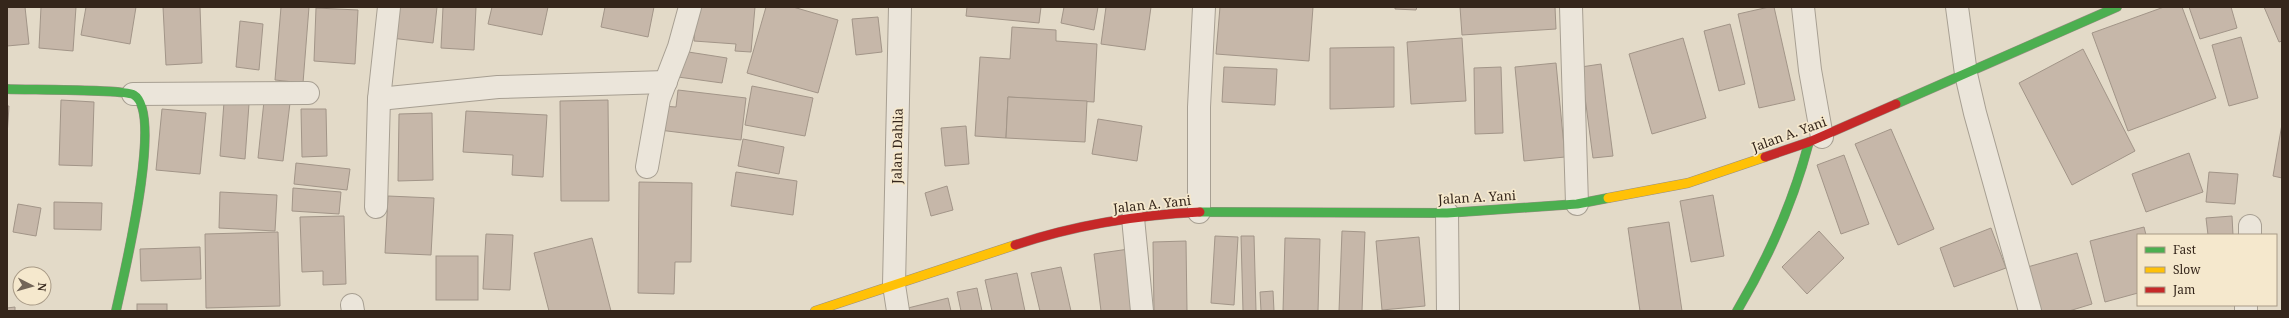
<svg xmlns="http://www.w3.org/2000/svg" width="2289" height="318" font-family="'Noto Serif',serif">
<rect width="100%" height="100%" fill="#e3dac8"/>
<g fill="#c6b7a9" stroke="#a29588">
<path d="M7 7H25L29 44 7 46Z"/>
<path d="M41 7H76L73 51 39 48Z"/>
<path d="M86 7H136L130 44 81 35Z"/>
<path d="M163 7H200L202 63 166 65Z"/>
<path d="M281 7H309L303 83 275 80Z"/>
<path d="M395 7H437L433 43 391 38Z"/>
<path d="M443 7H476L474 50 441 48Z"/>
<path d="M492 7H548L542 35 488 24Z"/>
<path d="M605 7H654L648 37 601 27Z"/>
<path d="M696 7H755L751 52 735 51 736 44 694 41Z"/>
<path d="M766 7H793L838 20 818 93 747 73Z"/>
<path d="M967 7H1041L1039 23 966 16Z"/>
<path d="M1064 7H1098L1094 30 1061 23Z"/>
<path d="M1106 7H1151L1145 50 1101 44Z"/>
<path d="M1220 7H1313L1309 61 1216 54Z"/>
<path d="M1395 7H1417L1416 10 1395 9Z"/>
<path d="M1460 7H1555L1556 29 1462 35Z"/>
<path d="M1769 7H1774L1795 100 1759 108 1738 14Z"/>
<path d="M2164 7H2182L2216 98 2128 131 2092 33Z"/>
<path d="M2189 7H2231L2237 28 2200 39Z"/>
<path d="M2264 7H2282V41L2279 42Z"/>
<path d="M316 8 358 10 355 64 314 61Z"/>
<path d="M878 17 882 52 856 55 852 19Z"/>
<path d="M240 21 263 24 259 70 236 67Z"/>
<path d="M1730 24 1745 84 1719 91 1704 31Z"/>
<path d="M1012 27 1056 30V41L1097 44 1094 102 1008 97 1006 138 975 136 980 57 1010 59Z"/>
<path d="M2241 37 2258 98 2229 106 2212 45Z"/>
<path d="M1462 38 1466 101 1411 104 1407 42Z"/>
<path d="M1683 38 1706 118 1652 134 1629 54Z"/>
<path d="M1394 47V107L1330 109V48Z"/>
<path d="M2083 49 2135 151 2072 185 2019 83Z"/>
<path d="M682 51 727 58 722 83 678 77Z"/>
<path d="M1556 63 1565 157 1524 161 1515 67Z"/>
<path d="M1601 64 1613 156 1593 158 1581 67Z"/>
<path d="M1224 67 1277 69 1275 105 1222 102Z"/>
<path d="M1501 67 1503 133 1475 134 1474 68Z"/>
<path d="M752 86 813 98 805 136 745 125Z"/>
<path d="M678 90 746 98 741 140 659 130 662 106 676 107Z"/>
<path d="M1008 97 1087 101 1085 142 1006 138Z"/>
<path d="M61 100 94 102 92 166 59 165Z"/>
<path d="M608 100 609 201H561L560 101Z"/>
<path d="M264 101 290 103 283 161 258 158Z"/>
<path d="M224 102 249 104 245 159 220 156Z"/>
<path d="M7 106H9L7 136Z"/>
<path d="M162 109 206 113 200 174 156 170Z"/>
<path d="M301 109H326L327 156 302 157Z"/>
<path d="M466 111 547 115 543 177 512 175 513 155 463 152Z"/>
<path d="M432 113 433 180 398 181 399 114Z"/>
<path d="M1098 119 1142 126 1137 161 1092 154Z"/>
<path d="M2282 124V178L2273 176Z"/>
<path d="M966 126 969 164 945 166 941 128Z"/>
<path d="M1891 129 1934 229 1898 245 1855 144Z"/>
<path d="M743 139 784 147 779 174 738 166Z"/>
<path d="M2189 153 2203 192 2146 212 2132 174Z"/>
<path d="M1844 155 1869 224 1841 234 1817 165Z"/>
<path d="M296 163 350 169 347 190 294 184Z"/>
<path d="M736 172 797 181 793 215 731 206Z"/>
<path d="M2209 172 2238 174 2235 204 2206 202Z"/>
<path d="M639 182 692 183 691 262H675L674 294 638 293Z"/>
<path d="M947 186 953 210 931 216 925 193Z"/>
<path d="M293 188 341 192 339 214 292 211Z"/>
<path d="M220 192 277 195 275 231 219 228Z"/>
<path d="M1713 195 1724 256 1691 262 1680 201Z"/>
<path d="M388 196 434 198 431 255 385 253Z"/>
<path d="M54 202 102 203 101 230 54 229Z"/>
<path d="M18 204 41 208 36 236 13 232Z"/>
<path d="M344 216 346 284 323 285V271L302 272 300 217Z"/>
<path d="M2232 216 2233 235H2208L2206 218Z"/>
<path d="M1669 222 1682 311H1640L1628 228Z"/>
<path d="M2144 227 2146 235H2138V293L2105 302 2090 241Z"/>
<path d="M1991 228 2006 268 1954 287 1940 248Z"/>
<path d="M1342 231 1365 232 1362 311H1339Z"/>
<path d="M1819 231 1844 258 1807 294 1782 267Z"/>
<path d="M278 232 280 306 206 308 205 234Z"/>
<path d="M486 234 513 235 510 290 483 289Z"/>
<path d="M1215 236 1238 237 1234 305 1211 303Z"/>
<path d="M1241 236H1254L1256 311H1243Z"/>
<path d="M1419 237 1425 306 1382 310 1376 241Z"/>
<path d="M592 238 611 311H549L534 253Z"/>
<path d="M1285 238 1320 239 1318 311H1283Z"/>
<path d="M1186 241 1187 311H1154L1153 242Z"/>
<path d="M200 247 201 279 141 281 140 249Z"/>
<path d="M1129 249 1137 311H1101L1094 254Z"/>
<path d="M2077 253 2092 304 2069 311H2036L2024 268Z"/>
<rect x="436" y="256" width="42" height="44"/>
<path d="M1061 267 1071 311H1040L1031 273Z"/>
<path d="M1017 273 1025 311H992L985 280Z"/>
<path d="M977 288 982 311H961L957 292Z"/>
<path d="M1273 291 1274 311H1261L1260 292Z"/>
<path d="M948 298 951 311H905L904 309Z"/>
<rect x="137" y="304" width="30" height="7"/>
<path d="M15 307V311H7V308Z"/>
</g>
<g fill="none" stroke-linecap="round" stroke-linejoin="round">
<defs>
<g id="street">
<path d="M1571 7 1577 204"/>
<path d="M1803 7 1810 70 1822 137"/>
<path d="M1957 7 1966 74 1975 113 2030 311"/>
<path d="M133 94 308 93"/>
<path d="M379 99 498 87 666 82"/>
<path d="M647 167 659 99 679 47 690 7"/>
<path d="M376 207 379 99 389 7"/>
<path d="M1199 212V107L1204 7"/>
<path d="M1447 213 1448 311"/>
<path d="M1133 218 1142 311"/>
<path d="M2250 235V226"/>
<path d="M352 305 353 311"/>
<path d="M898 311 894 285 900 7"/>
<path d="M2246 311V305"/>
</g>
<g id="fast">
<path d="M7 89C26 90 124 89 134 95 164 113 123 278 116 311"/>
<path d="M1896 104 2117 7"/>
<path d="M1200 212 1447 213 1577 204 1608 198"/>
<path d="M1737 311C1769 257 1793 203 1809 142"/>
</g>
<g id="slow">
<path d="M1608 198 1688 183 1765 157"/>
<path d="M815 311 1015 245"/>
</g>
<g id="jam">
<path d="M1765 157 1809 142 1896 104"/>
<path d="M1015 245C1075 225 1137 215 1200 212"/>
</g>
</defs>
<use href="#street" stroke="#a79f92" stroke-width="24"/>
<use href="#fast" stroke="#978e82" stroke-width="10"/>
<use href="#slow" stroke="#978e82" stroke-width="10"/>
<use href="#jam" stroke="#978e82" stroke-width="10"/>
<use href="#street" stroke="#ebe5da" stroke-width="22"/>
<use href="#fast" stroke="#4caf50" stroke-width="9"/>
<use href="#slow" stroke="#ffc107" stroke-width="9"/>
<use href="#jam" stroke="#c62828" stroke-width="9"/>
</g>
<g text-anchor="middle" stroke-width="3.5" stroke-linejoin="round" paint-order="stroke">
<g font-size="13" fill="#35261b" stroke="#f5e8cd">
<text transform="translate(1789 134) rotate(-20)" y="5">Jalan A. Yani</text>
<text transform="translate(897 146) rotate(-89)" y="5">Jalan Dahlia</text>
<text transform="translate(1477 197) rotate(-3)" y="5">Jalan A. Yani</text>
<text transform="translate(1152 204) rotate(-6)" y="5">Jalan A. Yani</text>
</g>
</g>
<rect width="2289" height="318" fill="none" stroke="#35261b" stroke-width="16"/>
<rect x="2137" y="234" width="140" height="72" fill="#f5e8cd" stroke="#a89a86"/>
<rect x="2145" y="247" width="20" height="6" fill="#4caf50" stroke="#a89a86"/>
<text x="2173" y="254" font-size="12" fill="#35261b">Fast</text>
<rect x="2145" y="267" width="20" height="6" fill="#ffc107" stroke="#a89a86"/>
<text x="2173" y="274" font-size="12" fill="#35261b">Slow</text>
<rect x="2145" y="287" width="20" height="6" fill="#c62828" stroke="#a89a86"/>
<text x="2173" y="294" font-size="12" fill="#35261b">Jam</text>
<g transform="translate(32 286) rotate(96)"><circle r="19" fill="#f5e8cd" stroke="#a89a86"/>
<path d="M0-3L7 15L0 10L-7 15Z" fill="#726558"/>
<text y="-6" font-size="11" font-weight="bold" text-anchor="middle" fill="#35261b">N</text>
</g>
</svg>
